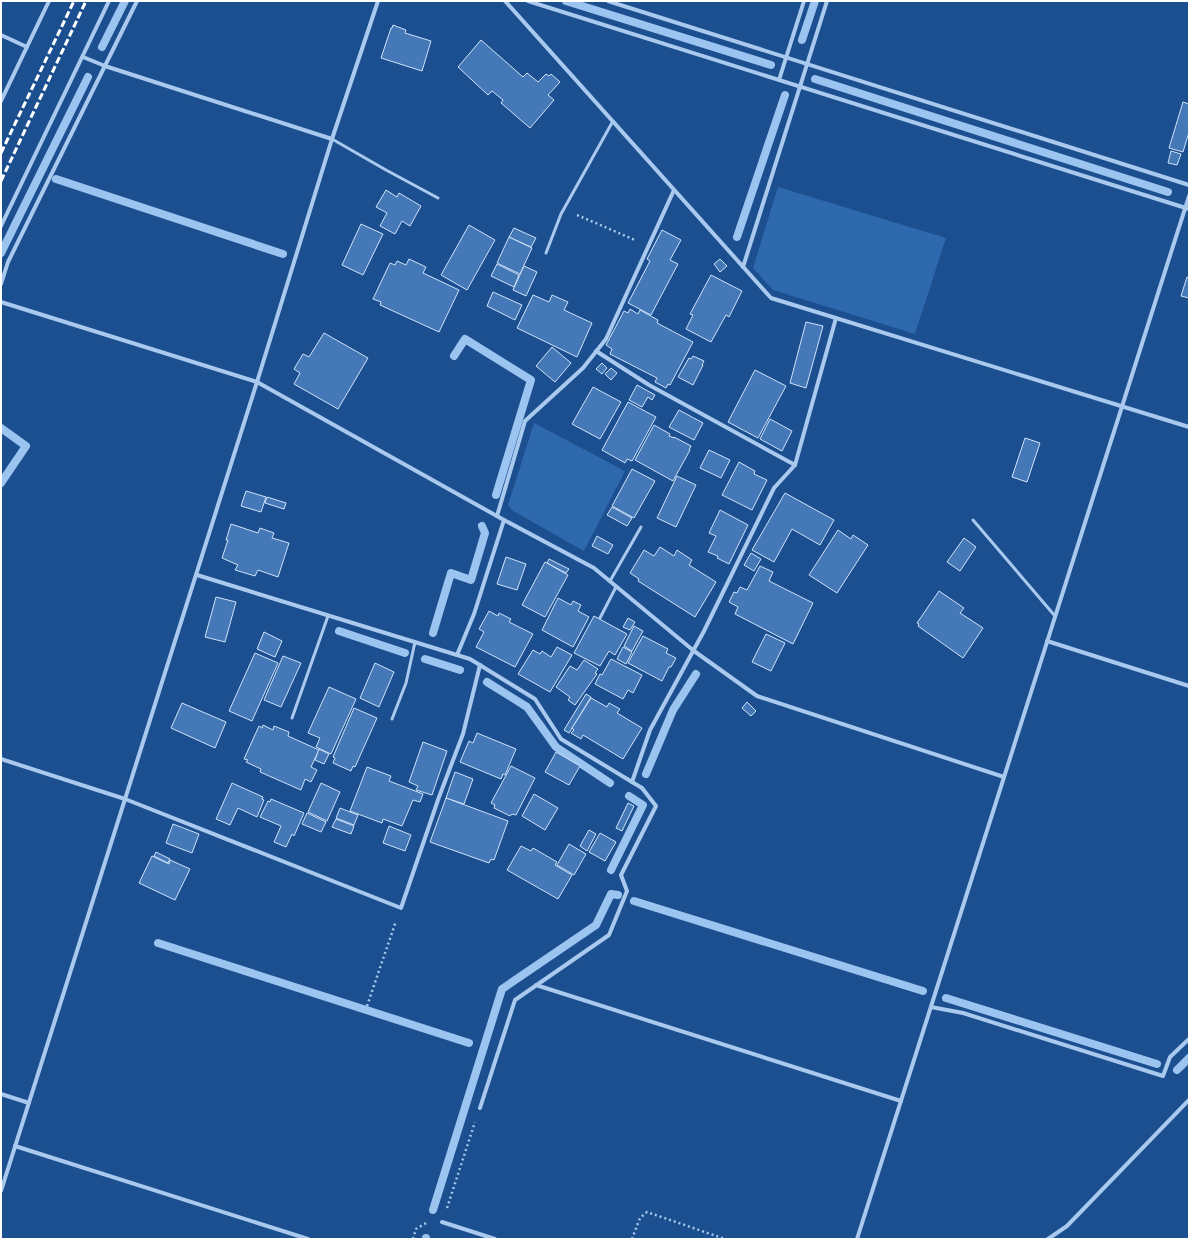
<svg xmlns="http://www.w3.org/2000/svg" width="1190" height="1240" font-family="Ubuntu,sans-serif">
<rect width="100%" height="100%" fill="#1b4f8f"/>
<g fill="#2e69ad">
<path d="M778 187 946 238 915 334 773 290 753 268Z"/>
<path d="M534 423 625 471 584 551 513 511 508 505Z"/>
</g>
<g fill="none" stroke-linecap="round" stroke-linejoin="round">
<g stroke="#9cc4f0" stroke-width="8">
<path d="M566 1 771 65"/>
<path d="M802 40 815 1"/>
<path d="M102 47 125 1"/>
<path d="M815 79 1168 192"/>
<path d="M56 179 283 254"/>
<path d="M737 237 785 95"/>
<path d="M1 253 88 77"/>
<path d="M454 356 465 339 531 380 496 495"/>
<path d="M1 428 26 446 1 483"/>
<path d="M339 631 405 653"/>
<path d="M433 633 451 573 471 580 485 533 482 526"/>
<path d="M425 659 460 670"/>
<path d="M487 682 527 707 556 747 610 783"/>
<path d="M646 774 673 710 696 674"/>
<path d="M611 870 643 805 629 796"/>
<path d="M634 901 923 991"/>
<path d="M158 943 469 1043"/>
<path d="M946 998 1157 1064"/>
<path d="M1177 1070 1189 1058"/>
<path d="M433 1210 502 989 596 925 611 894 618 895"/>
<path d="M426 1239V1238"/>
</g>
</g>
<g fill="#4478b7" stroke="#cfe3fa">
<path d="M393 25 406 30 405 33 431 41 422 71 381 58 391 28H392Z"/>
<path d="M481 40 523 77 527 73 538 82 546 74 549 76 551 74 560 82 548 95 554 100 530 128 501 103 503 100 492 91 488 95 458 67Z"/>
<path d="M1183 102 1189 104V132L1183 152 1169 148Z"/>
<path d="M1171 151 1181 154 1177 165 1168 163Z"/>
<path d="M386 190 397 197 399 193 421 206 410 226 402 221 395 234 380 226 387 213 376 207Z"/>
<path d="M361 224 383 234 363 275 342 265Z"/>
<path d="M469 225 495 240 467 290 441 275Z"/>
<path d="M514 228 536 238 531 247 509 237Z"/>
<path d="M662 230 681 240 670 260 678 264 651 315 628 303 650 261 647 259Z"/>
<path d="M509 237 532 248 520 274 497 263Z"/>
<path d="M409 259 426 267 423 273 459 290 439 332 380 305 381 302 373 299 390 263 395 265 397 261 406 265Z"/>
<path d="M720 259 727 266 720 272 714 264Z"/>
<path d="M497 264 519 275 514 287 491 276Z"/>
<path d="M524 266 537 272 526 296 513 290Z"/>
<path d="M711 275 742 291 729 317 726 315 711 342 686 329 693 315 690 314Z"/>
<path d="M1187 277 1189 278V298L1181 296Z"/>
<path d="M493 292 522 305 515 320 487 306Z"/>
<path d="M533 295 549 302 552 295 568 302 564 310 592 323 577 357 517 328Z"/>
<path d="M630 309 638 314 640 310 658 320 657 323 693 342 670 385 668 384 666 388 655 382 657 378 610 354 612 349 606 345 624 311 628 313Z"/>
<path d="M806 322 823 326 806 388 790 383Z"/>
<path d="M324 333 368 358 338 409 294 384 300 373 294 369 303 354 309 357Z"/>
<path d="M552 347 571 363 555 382 536 366Z"/>
<path d="M693 356 704 361 702 365H703L693 385 678 377 689 358 691 359Z"/>
<path d="M602 363 607 368 602 374 596 369Z"/>
<path d="M611 368 617 373 611 380 605 374Z"/>
<path d="M755 370 786 386 758 438 728 422Z"/>
<path d="M637 385 655 395 652 400 648 397 642 407 629 400Z"/>
<path d="M593 387 621 402 600 439 572 424Z"/>
<path d="M628 402 656 417 632 461 627 459 625 463 602 450Z"/>
<path d="M679 410 703 423 694 440 669 427Z"/>
<path d="M770 419 792 431 782 451 760 439Z"/>
<path d="M654 425 670 434 669 436 674 438V437L691 446 689 450H690L673 481 635 460Z"/>
<path d="M1025 438 1040 443 1027 482 1012 477Z"/>
<path d="M709 450 730 460 721 478 700 468Z"/>
<path d="M739 462 755 471 754 474 767 480 752 510 722 495Z"/>
<path d="M632 469 655 481 634 518 612 506Z"/>
<path d="M677 476 696 485 676 527 657 518Z"/>
<path d="M246 491 266 497 261 512 241 506Z"/>
<path d="M785 493 834 520 820 545 792 529 774 562 752 550Z"/>
<path d="M267 497 286 503 284 509 265 503Z"/>
<path d="M612 507 632 518 627 526 607 515Z"/>
<path d="M720 510 748 525 729 564 717 558 718 556 708 552 716 536 709 533Z"/>
<path d="M231 524 258 533 260 528 274 533 272 538 289 543 278 577 258 570 255 576 235 570 238 565 222 558 228 540H226Z"/>
<path d="M838 530 851 539 853 535 868 545 837 593 809 575Z"/>
<path d="M597 536 613 545 608 554 592 546Z"/>
<path d="M964 538 976 547 960 571 947 562Z"/>
<path d="M660 547 674 556 677 550 692 560 689 565 716 582 695 617 638 581 639 579 630 573 644 550 654 556Z"/>
<path d="M751 553 761 559 754 571 744 565Z"/>
<path d="M506 557 526 564 517 590 497 584Z"/>
<path d="M549 559 569 569 566 573 547 563Z"/>
<path d="M545 562 568 575 545 617 522 605Z"/>
<path d="M760 566 773 572 769 581 813 603 793 644 735 614 738 607 729 602 734 592 737 593 740 587 747 590Z"/>
<path d="M939 591 964 608 960 613 983 628 963 658 918 626 919 624 917 623Z"/>
<path d="M216 597 236 602 225 642 205 637Z"/>
<path d="M558 598 571 605 573 601 581 605 578 611 589 617 573 647 542 630Z"/>
<path d="M489 611 498 616 499 613 511 619 509 622 533 634 515 667 476 647 484 632 479 629Z"/>
<path d="M594 616 627 634 615 655 609 651 600 666 574 653Z"/>
<path d="M628 618 635 622 630 630 623 627Z"/>
<path d="M634 626 643 631 632 651 624 646Z"/>
<path d="M264 632 282 641 275 657 257 649Z"/>
<path d="M766 634 785 643 771 671 752 662Z"/>
<path d="M643 636 668 649 666 653 676 658 671 667H669L662 681 628 663Z"/>
<path d="M557 647 572 655 550 692 518 674 533 650 540 654 542 651 551 657Z"/>
<path d="M623 647 632 652 626 664 617 659Z"/>
<path d="M255 653 278 663 252 721 229 711Z"/>
<path d="M283 656 301 663 281 707 264 700Z"/>
<path d="M611 659 642 675 633 693 628 690 623 699 595 684 600 674 602 675Z"/>
<path d="M584 660 598 669 595 673 597 674 575 705 568 700 570 697 556 687 570 666 577 670Z"/>
<path d="M375 663 394 672 379 707 360 698Z"/>
<path d="M329 687 356 699 331 754 316 747 320 738 308 733Z"/>
<path d="M586 694 591 697 569 733 564 730Z"/>
<path d="M591 698 607 707 609 703 620 709 617 713 642 728 623 759 583 735 581 739 571 733 574 730 572 728Z"/>
<path d="M747 702 756 711 751 716 742 708Z"/>
<path d="M182 703 226 722 215 748 171 728Z"/>
<path d="M354 708 377 718 355 767 353 766 351 771 333 763 335 758 333 757Z"/>
<path d="M263 725 273 730 274 726 289 732 288 736 319 750 311 767 317 770 311 782 305 779 301 790 260 772 261 769 246 762 248 760 244 759 259 726 262 728Z"/>
<path d="M477 733 516 749 505 775 503 774 501 779 460 762 469 741 473 743Z"/>
<path d="M423 742 447 751 432 795 416 790 418 786 409 782Z"/>
<path d="M319 749 329 754 324 764 315 760Z"/>
<path d="M556 752 580 766 569 785 545 772Z"/>
<path d="M511 766 535 778 516 815 512 814 510 816 494 808 495 805 491 803Z"/>
<path d="M367 767 391 776 389 781 423 794 420 802 413 800 402 826 383 819 382 823 350 811Z"/>
<path d="M455 772 473 779 464 804 446 798Z"/>
<path d="M232 783 263 797 262 799 264 800 257 817 238 808 230 825 216 819Z"/>
<path d="M321 783 340 792 327 821 308 812Z"/>
<path d="M534 794 558 808 545 830 522 816Z"/>
<path d="M446 798 508 821 494 860 491 859 489 863 430 842Z"/>
<path d="M271 799 304 813 294 836 292 834 286 847 274 842 281 826 260 817 268 801 270 802Z"/>
<path d="M628 803 634 806 622 831 616 828Z"/>
<path d="M340 808 358 815 354 825 336 818Z"/>
<path d="M307 813 326 822 321 832 302 824Z"/>
<path d="M336 819 354 826 351 834 332 827Z"/>
<path d="M173 824 199 834 192 853 166 843Z"/>
<path d="M389 826 411 835 405 851 383 843Z"/>
<path d="M589 830 596 834 587 851 580 846Z"/>
<path d="M600 833 616 842 605 861 589 852Z"/>
<path d="M569 844 586 854 574 875 557 865Z"/>
<path d="M521 846 531 851 533 848 557 862 555 865 572 875 558 899 507 870Z"/>
<path d="M156 852 170 859 168 863 154 856Z"/>
<path d="M152 856 169 864 170 860 190 869 175 900 139 883Z"/>
</g>
<g fill="none" stroke-linecap="round" stroke-linejoin="round">
<g stroke="#a9c9ee" stroke-width="2.5" stroke-dasharray="2 3" stroke-linecap="butt">
<path d="M577 215 635 240"/>
<path d="M367 1006 396 921"/>
<path d="M447 1208 475 1122"/>
<path d="M413 1239 416 1229 428 1222"/>
<path d="M632 1239 640 1218 647 1212 725 1239"/>
</g>
<g stroke="#a9c9ee" stroke-width="3">
<path d="M332 139 386 170 438 198"/>
<path d="M546 253 561 214 613 121"/>
<path d="M973 520 1055 616"/>
<path d="M610 581 641 527"/>
<path d="M600 618 616 587"/>
<path d="M292 718 328 616"/>
<path d="M392 719 406 683 415 642"/>
</g>
<g stroke="#a9c9ee" stroke-width="4">
<path d="M505 1 771 298 1189 427"/>
<path d="M528 1 1189 209"/>
<path d="M608 1 1189 185"/>
<path d="M1 35 27 47"/>
<path d="M83 57 105 66 332 139"/>
<path d="M779 80 804 1"/>
<path d="M1 101 49 1"/>
<path d="M1 226 109 1"/>
<path d="M743 267 827 1"/>
<path d="M1 284 8 262 137 1"/>
<path d="M1 302 257 382 504 520 594 568 694 651 757 696 1004 777"/>
<path d="M596 351 649 385 795 465"/>
<path d="M497 516 525 421 583 368 606 339 674 190"/>
<path d="M197 575 470 659 535 699 561 739 642 788 656 806 621 875 627 891 609 935 515 1000 480 1108"/>
<path d="M1047 641 1189 686"/>
<path d="M457 655 474 614 504 520"/>
<path d="M1 759 125 799 401 908 439 797 463 734 480 665"/>
<path d="M632 782 650 730 704 631 774 488 795 465 836 318"/>
<path d="M536 985 901 1101"/>
<path d="M931 1007 963 1013 1163 1076 1170 1057 1189 1039"/>
<path d="M1 1094 29 1103"/>
<path d="M15 1146 308 1239"/>
<path d="M1 1191 257 382 332 139 378 1"/>
<path d="M442 1222 495 1239"/>
<path d="M857 1239 1189 196"/>
<path d="M1048 1239 1067 1226 1189 1100"/>
</g>
<g stroke="#fff" stroke-width="3" stroke-dasharray="7 3" stroke-linecap="butt">
<path d="M1 153 74 1"/>
<path d="M1 181 86 1"/>
</g>
</g>
<rect width="1190" height="1240" fill="none" stroke="#ffffff" stroke-width="4"/>
</svg>
